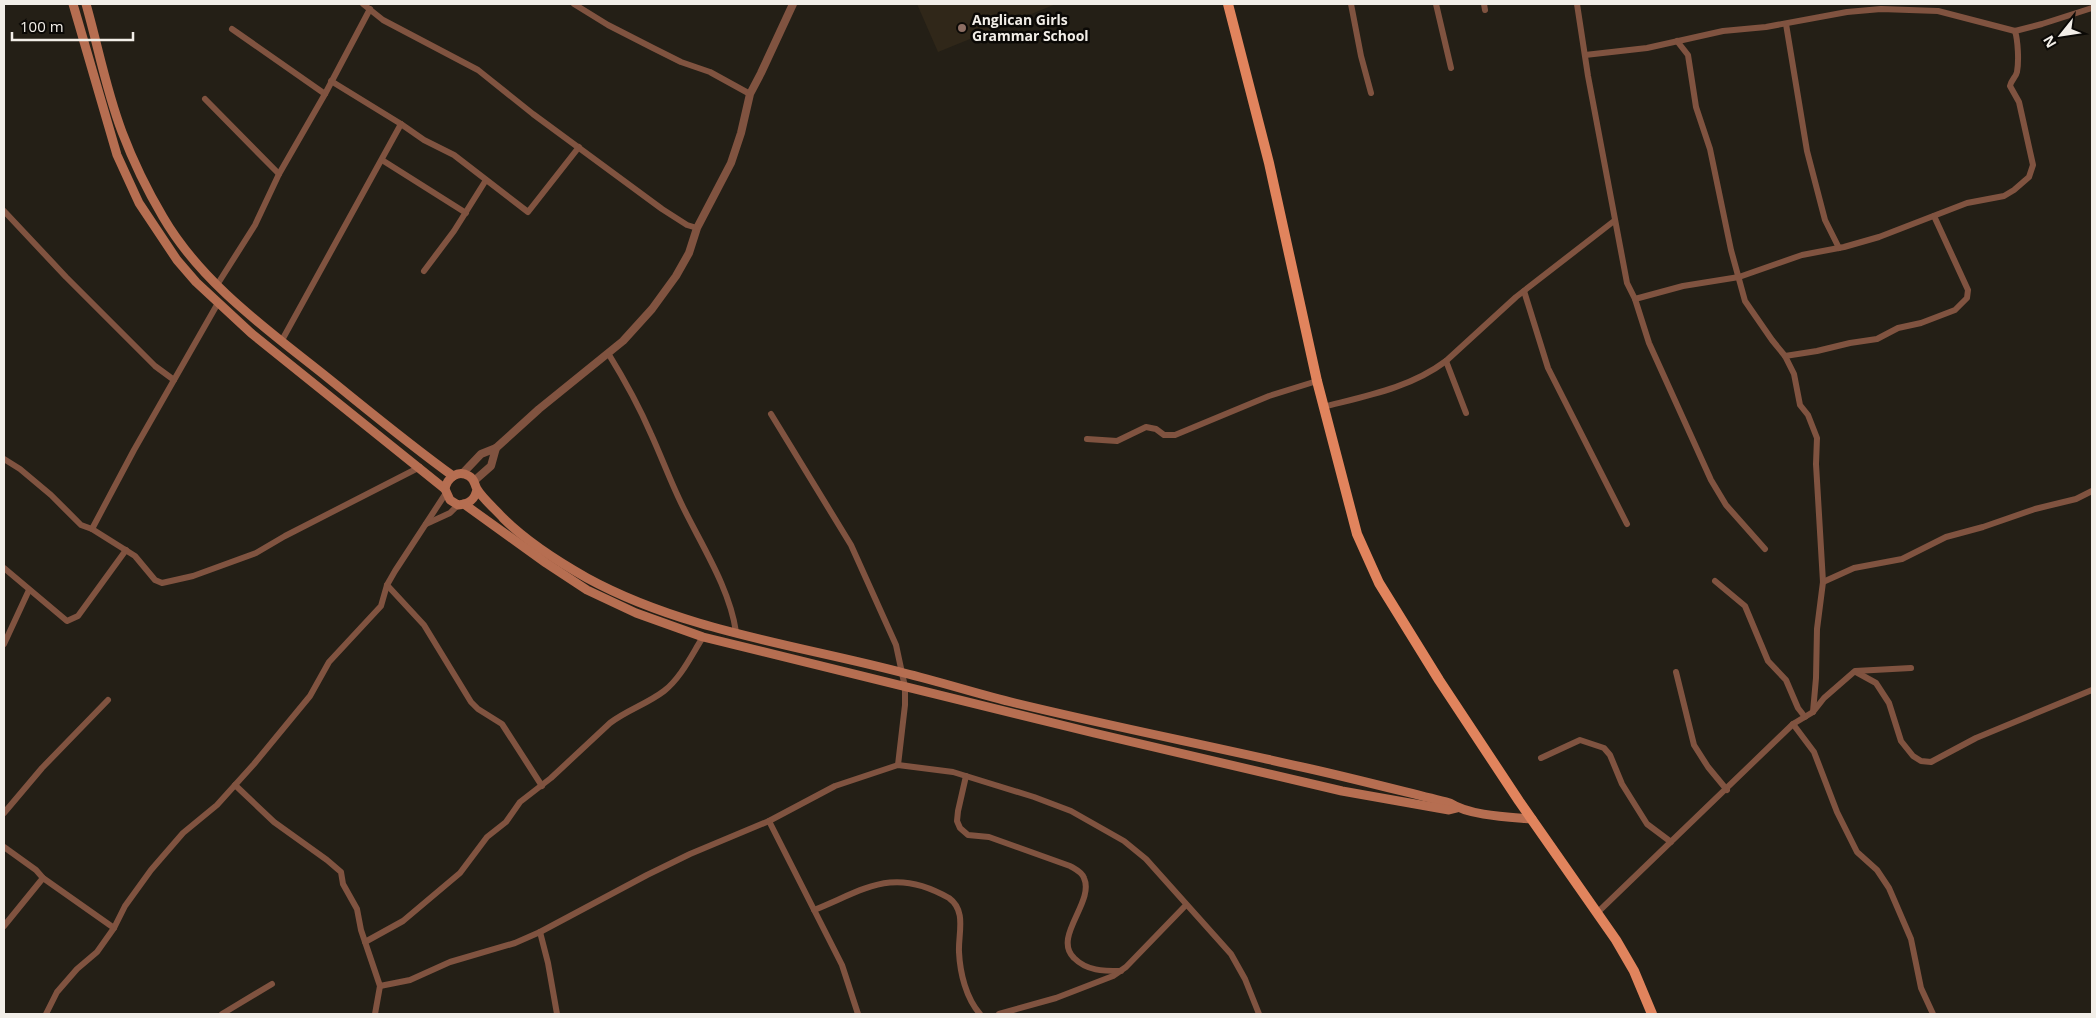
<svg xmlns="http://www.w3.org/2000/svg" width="2096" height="1018" font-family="'Open Sans',sans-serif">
<rect width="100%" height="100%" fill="#241f16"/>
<path fill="#302719" d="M917 4H1056L938 52Z"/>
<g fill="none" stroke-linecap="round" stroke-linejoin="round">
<g stroke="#805340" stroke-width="6">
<path d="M363 4 383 20 478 70 533 114 662 209 687 225 697 228"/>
<path d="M574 4 608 25 653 48 681 62 710 72 750 94"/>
<path d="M1351 4 1361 56 1371 93"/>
<path d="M1436 4 1451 68"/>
<path d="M1484 4 1485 10"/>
<path d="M1577 4 1588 76 1627 283 1635 299 1649 343 1711 480 1726 505 1765 549"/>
<path d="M1786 24 1807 151 1825 220 1839 248"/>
<path d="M232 29 325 94"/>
<path d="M1677 41 1688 55 1696 107 1710 149 1731 250 1745 301 1772 340 1785 356 1794 374 1800 405 1808 415 1817 438 1816 464 1823 582 1817 629 1816 678 1813 712"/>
<path d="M1585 55 1647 48 1723 31 1766 27 1847 12 1881 9 1938 11 2015 31 2042 24 2092 8"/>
<path d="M331 81 401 124"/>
<path d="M205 99 279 174"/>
<path d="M382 160 466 213"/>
<path d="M4 211 66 277 155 366 174 380"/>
<path d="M424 271 454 231 486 180"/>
<path d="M217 285 255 225 279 174 325 94 370 9"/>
<path d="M1524 291 1548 368 1627 524"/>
<path d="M1635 299 1683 286 1739 277 1802 255 1844 247 1879 237 1967 203 2004 196 2014 190 2029 177 2033 165 2019 102 2010 86C2011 80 2016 77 2017 72 2019 61 2018 41 2015 31"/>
<path d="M281 342 401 124 424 140 454 155 528 212 579 147"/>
<path d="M608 353C624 379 639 406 651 434 662 458 671 483 683 507 702 546 730 589 736 632"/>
<path d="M1785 356 1817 351 1850 343 1877 339 1898 328 1921 323 1955 310 1967 298 1968 290 1934 216"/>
<path d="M1446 361 1466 413"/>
<path d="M1323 407C1366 396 1410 388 1446 361L1516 297 1614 221"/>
<path d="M771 414 851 545 896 645 905 687V705L898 765"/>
<path d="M1087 439 1117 441 1146 427 1156 429 1164 435H1175L1269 396 1317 381"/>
<path d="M4 459 20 469 51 495 81 525 92 529 135 556 155 580 162 583 193 576 256 553 285 536 420 467"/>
<path d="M426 524 450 513 458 505"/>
<path d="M92 529 134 450 218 303"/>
<path d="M4 568 67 621 78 616 126 550"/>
<path d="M1715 581 1745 606 1768 661 1786 680 1798 708 1805 717"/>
<path d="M1823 582 1854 568 1902 559 1946 537 1983 527 2035 509 2076 499 2092 491"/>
<path d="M387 585 424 625 471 702 478 709 502 724 542 786"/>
<path d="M4 644 29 590"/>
<path d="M1676 672 1694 745 1708 767 1727 790"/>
<path d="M1856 672 1876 683 1889 703 1901 741 1913 756 1921 761 1931 762 1976 738 2092 690"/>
<path d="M1793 724 1814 752 1837 812 1857 852 1877 870 1889 888 1911 939 1921 988 1933 1014"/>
<path d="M1541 758 1580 740 1604 748 1610 755 1622 784 1647 824 1671 842"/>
<path d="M966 776 958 811 957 821 960 828 968 835 989 837 1070 866C1075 869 1082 872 1084 878 1095 902 1052 937 1074 958 1087 971 1103 971 1121 971"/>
<path d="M235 785 274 822 327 860 341 872 343 884 357 909 361 930 380 986 375 1014"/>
<path d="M4 813 42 768 108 700"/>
<path d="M769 821 842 965 858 1014"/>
<path d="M4 847 36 870 43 878 114 928"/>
<path d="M814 910C866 889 893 866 949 898 967 911 958 934 959 952 960 973 966 998 980 1014"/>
<path d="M1597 913 1793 724 1813 712 1824 698 1855 671 1911 668"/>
<path d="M4 926 43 878"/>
<path d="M540 932 548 963 557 1014"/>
<path d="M365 942 403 921 460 873 487 837 506 822 520 802 551 778 610 723C627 710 647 704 664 691 681 678 692 654 703 637"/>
<path d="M380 986 410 980 450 962 515 943 540 932 647 875 690 854 769 821 835 786 898 765 953 772 1034 797 1071 811 1124 841 1146 859 1231 954 1245 979 1259 1014"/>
<path d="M46 1014 57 992 77 969 97 952 114 928 125 906 151 870 183 833 217 805 254 764 310 696 329 662 381 606 387 585 395 571 446 493"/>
<path d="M222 1014 272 984"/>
<path d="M999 1014 1056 998 1113 976 1126 967 1186 905"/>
</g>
<g stroke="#805340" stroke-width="8">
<path d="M462 474 481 454 496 448 539 409 623 341 652 309 676 276 689 253 697 228 731 163 741 133 750 94 761 73 793 4"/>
<path d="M474 481 491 466 496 448"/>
</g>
<g stroke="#b66e51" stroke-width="9">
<path d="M73 4 117 155 139 203 177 260 196 282 251 333 445 489"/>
<path d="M86 4C98 46 106 90 122 132 133 161 147 190 163 217 202 284 268 330 328 378 369 411 410 445 453 476"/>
<path d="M477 489C475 500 469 504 458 505L450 500 445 489C447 478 458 469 469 476 475 479 474 484 477 489 482 498 496 510 503 518 527 542 557 561 587 578 684 631 798 645 904 673 941 682 978 694 1015 703 1110 726 1206 745 1302 767 1352 778 1401 791 1450 803 1470 816 1509 817 1532 819"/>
<path d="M464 504 546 563 587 590 636 613 703 637 1094 733 1342 791 1449 810 1457 808"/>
</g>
<path stroke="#e1845d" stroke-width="10" d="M1228 4 1269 163 1317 381 1357 534 1379 583 1439 680 1519 801 1616 940 1634 971 1652 1014"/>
</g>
<circle fill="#8d6e63" stroke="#0b0906" stroke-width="2" cx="962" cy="28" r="5"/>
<g text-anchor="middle" stroke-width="5" stroke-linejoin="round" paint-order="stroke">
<g font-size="14" font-weight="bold" fill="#f2eee8" stroke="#0b0906" text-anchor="start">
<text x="972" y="25">Anglican Girls<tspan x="972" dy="16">Grammar School</tspan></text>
</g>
</g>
<rect width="2096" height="1018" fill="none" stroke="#f2eee8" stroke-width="10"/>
<g transform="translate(2061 35) rotate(240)" stroke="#0b0906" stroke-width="4" paint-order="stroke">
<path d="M0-4L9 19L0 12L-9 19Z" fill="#f2eee8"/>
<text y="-8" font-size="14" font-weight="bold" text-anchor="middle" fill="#f2eee8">N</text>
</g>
<path d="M12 32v8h121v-8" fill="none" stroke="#f2eee8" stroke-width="2.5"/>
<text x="20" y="32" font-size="15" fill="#f2eee8" stroke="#0b0906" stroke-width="4" paint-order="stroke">100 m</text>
</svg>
